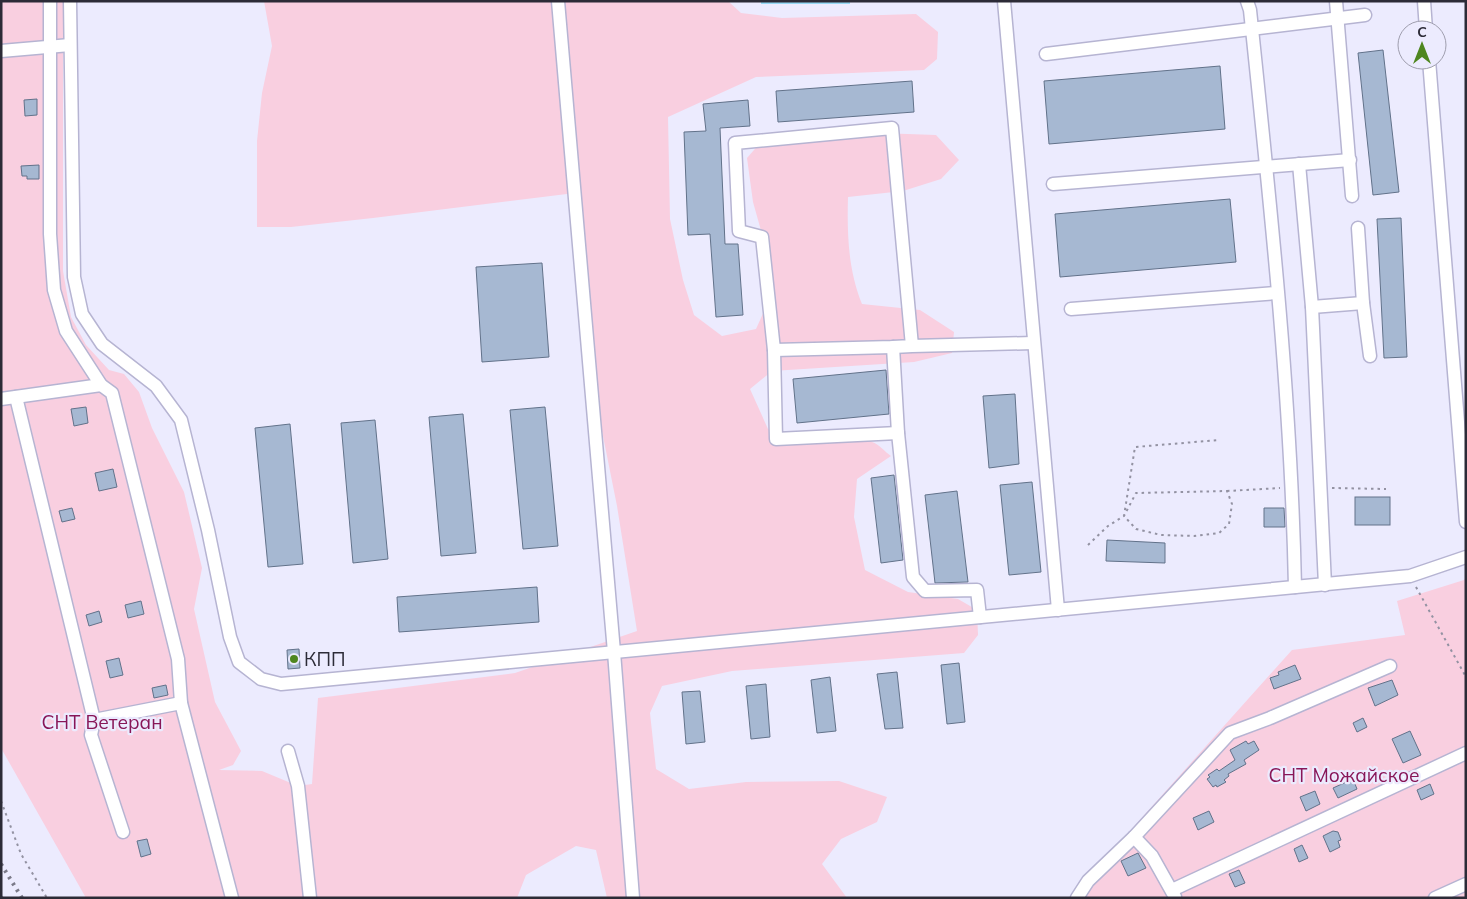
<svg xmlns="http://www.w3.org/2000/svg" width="1467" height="899" font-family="Mulish,sans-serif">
<rect width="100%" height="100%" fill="#ecebfe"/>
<g fill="#f9cfe0">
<path d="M1 1H63V271L71 317 86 345 109 370 124 374 139 392 152 428 184 492 202 568 194 609 215 702 241 751 233 765 219 770 262 771 298 786 312 784 318 698 515 673 637 631 617 506 595 396 575 193 373 218 291 227H257V141L262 93 272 46 264 1H728L741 13 782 18 916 14 938 32 937 59 924 70 756 77 668 117 670 219 683 280 694 315 722 336 756 329 769 300 767 252 753 202 747 158 761 142 879 133 936 135 959 160 941 179 903 191 848 197C847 233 848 270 862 304L920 310 954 332 952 353 914 362 772 371 750 389 768 429C801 441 838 429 872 442 879 444 885 452 891 456L857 479 854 517 865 570 908 592 958 599 977 610 978 635 964 653 732 671 662 686 650 713 656 769 689 789 746 782 839 781 887 797 877 822 841 839 822 864 847 898H607L596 850 576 846 526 875 517 898H86L1 748Z"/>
<path d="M1466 577V898H1070L1292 650 1405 635 1397 601 1464 580Z"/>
</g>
<rect fill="#98daf6" x="761" y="1" width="89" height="3"/>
<g fill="#a6b8d2" stroke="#62728a">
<path d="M1383 50 1399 192 1373 195 1358 53Z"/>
<path d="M1220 66 1225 129 1049 144 1044 81Z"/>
<path d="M912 81 914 112 778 122 776 91Z"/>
<path d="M37 99V115L25 116 24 100Z"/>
<path d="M748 100 750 126 720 128 725 244H738L743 315 716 317 710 234 688 235 684 132 706 131 703 104Z"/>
<path d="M39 165V179H27V176H22L21 166Z"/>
<path d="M1230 199 1236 262 1060 277 1055 214Z"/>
<path d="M1401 218 1407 357 1384 358 1377 219Z"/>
<path d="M542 263 549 357 482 362 476 267Z"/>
<path d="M886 370 889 414 797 423 793 379Z"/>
<path d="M1015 394 1019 464 989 468 983 396Z"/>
<path d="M86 407 88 423 74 426 71 409Z"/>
<path d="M545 407 558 546 523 549 510 410Z"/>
<path d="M463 414 476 553 441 556 429 417Z"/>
<path d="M375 420 388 559 353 563 341 423Z"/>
<path d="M290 424 303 564 268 567 255 428Z"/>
<path d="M113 469 117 487 99 491 95 473Z"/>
<path d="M894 475 903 560 881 563 871 478Z"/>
<path d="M1032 482 1041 572 1009 575 1000 485Z"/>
<path d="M957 491 968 582 935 583 925 495Z"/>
<rect x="1355" y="497" width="35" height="28"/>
<path d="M72 508 75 519 62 522 59 511Z"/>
<path d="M1264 508H1284L1285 527H1264Z"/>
<path d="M1107 540 1165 543V563L1106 561Z"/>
<path d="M537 587 539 622 399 632 397 597Z"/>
<path d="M141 601 144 614 128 618 125 605Z"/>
<path d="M99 611 102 622 89 626 86 615Z"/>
<path d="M299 649 300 668 288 669 287 650Z"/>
<path d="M119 658 123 675 110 678 106 661Z"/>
<path d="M959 663 965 722 947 724 941 665Z"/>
<path d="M1295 665 1301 679 1274 689 1270 678 1279 675 1278 672Z"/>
<path d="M897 672 903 728 885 729 877 674Z"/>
<path d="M830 677 836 731 817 733 811 680Z"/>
<path d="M1392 680 1398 695 1375 706 1368 688Z"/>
<path d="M766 684 770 737 751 739 746 686Z"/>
<path d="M166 685 168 695 154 698 152 688Z"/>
<path d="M700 691 705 742 686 744 682 692Z"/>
<path d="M1363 718 1367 727 1357 732 1353 723Z"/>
<path d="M1410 731 1421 755 1403 763 1392 739Z"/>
<path d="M1246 741 1248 744 1254 741 1259 750 1244 760 1246 764 1228 774 1229 776 1224 780 1226 782 1217 787 1216 785 1213 787 1207 779 1210 777 1208 775 1217 769 1219 771 1235 760 1230 750Z"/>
<path d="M1353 779 1357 789 1338 798 1333 788Z"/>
<path d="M1430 784 1434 794 1421 800 1417 790Z"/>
<path d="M1315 791 1320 804 1306 811 1300 797Z"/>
<path d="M1209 811 1214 822 1198 830 1193 818Z"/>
<path d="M1333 831 1338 832 1341 840 1338 841 1340 847 1330 852 1323 836Z"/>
<path d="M147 839 151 854 141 857 137 841Z"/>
<path d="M1302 845 1308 858 1299 862 1294 849Z"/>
<path d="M1138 853 1146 868 1128 876 1121 861Z"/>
<path d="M1239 870 1245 883 1235 887 1229 874Z"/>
</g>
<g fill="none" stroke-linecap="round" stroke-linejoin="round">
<defs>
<g id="minor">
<path d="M50 1V234L54 290 66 331 101 385 112 393 178 659 181 703 232 898"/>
<path d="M70 1 74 277 82 314 102 344 156 386 181 420 208 530 230 637 239 662 261 679 281 684 1410 576 1466 557"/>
<path d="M558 1 614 652 633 898"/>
<path d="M1004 1 1058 610"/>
<path d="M1247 1 1250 10C1270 201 1291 394 1295 587"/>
<path d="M1336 1 1352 196"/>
<path d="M1424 1 1426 30"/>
<path d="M1 51 70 45"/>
<path d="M1046 54 1365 15"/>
<path d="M1429 60 1466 522"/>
<path d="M1299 164 1312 307 1325 585"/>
<path d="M1053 184 1350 160"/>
<path d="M1358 228 1363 303 1370 356"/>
<path d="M1312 307 1363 303"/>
<path d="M1071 309 1277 293"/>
<path d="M912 346 892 128 735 143 739 231 762 237 774 350 893 347 912 346 1033 343"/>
<path d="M893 347 898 433 913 577 925 591 977 590 980 617"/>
<path d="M774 350 776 439 898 433"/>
<path d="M16 397 94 720 91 735 123 832"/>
<path d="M1 399 101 385"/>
<path d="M94 720 181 703"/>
<path d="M288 751 298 786 310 898"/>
<path d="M1134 837 1152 856 1175 897"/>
<path d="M1172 890 1466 753"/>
<path d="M1077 898 1088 881 1134 837 1230 733 1270 718 1390 666"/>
<path d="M1435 898 1466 884"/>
</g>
</defs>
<use href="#minor" stroke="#b6b4d2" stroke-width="15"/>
<g stroke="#9392a2" stroke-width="2" stroke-dasharray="2.5 4" stroke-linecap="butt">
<path d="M1332 488 1386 489"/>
<path d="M1227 491 1280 488"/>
<path d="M1088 545 1108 526 1124 516 1136 493 1227 491 1232 504 1229 524 1219 533 1194 536 1161 535 1136 529 1124 516 1135 447 1219 440"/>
<path d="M1416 587 1466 677"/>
<path d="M1 801 21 854 47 898"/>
<path d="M1 896 3 898"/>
</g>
<use href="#minor" stroke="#fff" stroke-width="12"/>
<path stroke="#7b7a89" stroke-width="4" stroke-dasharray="2.5 5" stroke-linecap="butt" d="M1 864 22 898"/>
</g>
<circle fill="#4e861f" stroke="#ecebfe" stroke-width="2" cx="294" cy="659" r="5"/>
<g text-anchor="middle" stroke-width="4.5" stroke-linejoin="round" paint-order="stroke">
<g font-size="19" fill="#2c2b37" stroke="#ecebfe" text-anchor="start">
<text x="304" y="666">КПП</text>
</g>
<g font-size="19" fill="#881658" stroke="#ecebfe">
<text x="102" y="729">СНТ Ветеран</text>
<text x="1344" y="782">СНТ Можайское</text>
</g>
</g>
<rect width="1467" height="899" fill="none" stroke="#2c2b37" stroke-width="5"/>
<g transform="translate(1422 45)"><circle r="24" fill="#ecebfe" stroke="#9f9eae"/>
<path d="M0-4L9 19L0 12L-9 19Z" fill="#4e861f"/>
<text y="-8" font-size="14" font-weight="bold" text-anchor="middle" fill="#2c2b37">С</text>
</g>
</svg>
